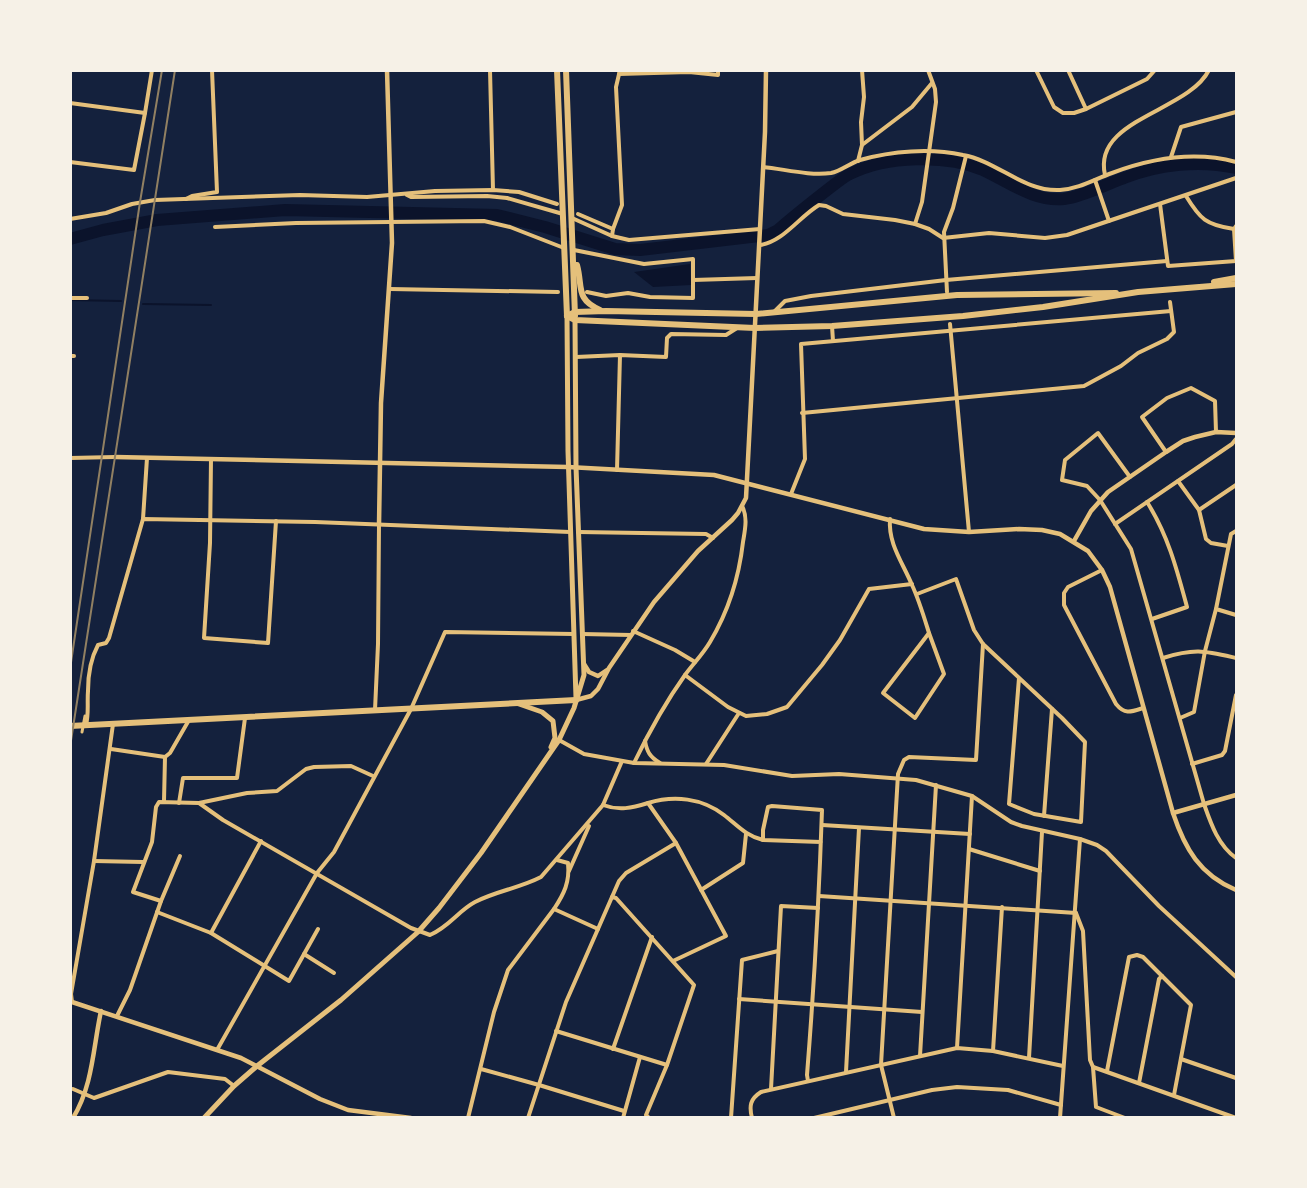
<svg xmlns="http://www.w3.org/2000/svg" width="1307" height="1188" font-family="'PT Sans',sans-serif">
<rect width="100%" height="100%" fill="#14213d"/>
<path fill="#0b132b" d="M690 264 691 285 653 287 634 272Z"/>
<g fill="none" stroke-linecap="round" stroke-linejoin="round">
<g stroke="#0b132b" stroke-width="2">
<path d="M70 300 121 301"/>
<path d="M143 304 211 305"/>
</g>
<path stroke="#0b132b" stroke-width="12" d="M70 239 103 230 157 220 285 210 497 215 545 227 615 249 640 250 768 235 778 230C795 215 813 201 831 187 837 183 843 177 850 174 886 156 946 154 983 170 1009 182 1034 202 1064 199 1085 196 1104 185 1124 178 1159 164 1200 160 1236 168"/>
<path stroke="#e5c07b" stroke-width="3" d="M82 732 85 716"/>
<g stroke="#e5c07b" stroke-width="4">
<path d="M490 70 493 190"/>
<path d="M1036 70 1054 107 1063 113H1074L1086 109 1147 79 1155 70"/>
<path d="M1068 70 1086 109"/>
<path d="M619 74 689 72 718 75V70"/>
<path d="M70 103 145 113 152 70"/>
<path d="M862 145 912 107 932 83"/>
<path d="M1171 157 1181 127 1236 112"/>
<path d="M858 161 862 145 861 122 864 97 862 70"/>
<path d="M70 162 134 170 145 113"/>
<path d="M763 167C784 169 809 176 831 173 841 171 850 163 860 160 892 151 930 148 963 155 997 161 1024 192 1060 190 1079 189 1095 179 1112 173 1152 158 1195 151 1236 162"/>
<path d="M1105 175C1092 119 1188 112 1209 70"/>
<path d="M1095 180 1109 221"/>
<path d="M407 195 411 197 487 196 507 198 563 214"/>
<path d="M1186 196C1200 219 1206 225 1234 229"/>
<path d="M186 199 192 196 217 192 212 70"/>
<path d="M1160 204 1168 266 1236 261 1234 229 1236 226"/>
<path d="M578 214 613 229 612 236 629 240 760 229"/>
<path d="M572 218 612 236"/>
<path d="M70 219 106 213 132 204 155 200 300 195 367 197 435 191 493 190 519 192 557 204"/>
<path d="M915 224 922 202 936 102 935 89 928 70"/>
<path d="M215 227 296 223 484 221 510 227 564 248"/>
<path d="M613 229 622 205 616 87 620 70"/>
<path d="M760 245C783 242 799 217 819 205L826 206 843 214 895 220 915 224 929 229 943 238 989 233 1045 238 1067 235 1236 178"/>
<path d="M574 250 644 264 693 259V298L650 297 628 293 606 296 587 292"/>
<path d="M693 280 757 278"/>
<path d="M390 289 558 292"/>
<path d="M947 292 944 232 953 208 966 156"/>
<path d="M70 298H87"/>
<path d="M774 312 785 301 811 296 946 280 1167 261"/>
<path d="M950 324 969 532"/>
<path d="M832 326 833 341"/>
<path d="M70 356H74"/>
<path d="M576 357 620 355 666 357 667 338 671 334 726 335 737 328"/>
<path d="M802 413 1084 386 1121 366 1138 353 1167 339 1174 332 1170 302"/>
<path d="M1166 452 1142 417 1167 398 1191 388 1215 401 1216 432"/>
<path d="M70 458 115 457"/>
<path d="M211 459 210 543 204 638 268 643 276 521"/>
<path d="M617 470 620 355"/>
<path d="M1130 477 1098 433 1065 460 1062 480 1087 486 1100 500 1131 549 1204 804C1211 824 1218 845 1236 858"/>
<path d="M1178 481 1199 510 1206 539 1211 543 1228 546"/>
<path d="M791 494 805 459 801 344 1171 311"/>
<path d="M1147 502C1168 535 1177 570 1187 607L1152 619"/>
<path d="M1199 510 1236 485"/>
<path d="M143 519 147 458"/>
<path d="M890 519C888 544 903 563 912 585 919 600 924 617 929 633"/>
<path d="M1115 524 1232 444 1236 439"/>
<path d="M1236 531 1231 534 1216 609 1236 615"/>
<path d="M578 532 706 534 713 538"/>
<path d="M1102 570 1068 587 1064 593V605L1116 704C1125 715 1131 712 1143 708"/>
<path d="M917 594 956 579 974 630 983 644 1062 718 1085 742 1081 822 1034 814 1009 804 1019 678"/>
<path d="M633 631 675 650 695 662"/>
<path d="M929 633 944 674 915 718 883 693Z"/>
<path d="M582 634 631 635"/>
<path d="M1163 658C1195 648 1205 651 1236 658"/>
<path d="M685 675 728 707 746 716 767 714 787 707 822 665 840 640 869 589 912 584"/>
<path d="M375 710 378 644 379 525"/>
<path d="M1180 718 1194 712 1205 651 1216 609"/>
<path d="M86 725C89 713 87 703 88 691 88 676 91 658 98 645L106 643 109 638 143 519 315 522 570 532"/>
<path d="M559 740 584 754 634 763 724 765 792 776 839 774 916 780 972 796 1011 822 1022 826 1080 839 1097 845 1106 851 1159 906 1236 977"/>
<path d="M645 741C647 752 650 757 660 763"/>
<path d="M111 749 165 757 164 801"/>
<path d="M165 757 170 753 189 720"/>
<path d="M634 763C649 732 665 703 685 675 693 664 703 654 710 642 728 612 739 577 743 542 745 530 748 517 742 506"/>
<path d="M706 764 739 713"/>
<path d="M1192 764 1222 755 1225 751 1236 695"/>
<path d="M179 803 183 778H237L245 718"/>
<path d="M199 803 223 820 411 928 430 935C450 926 458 911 475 902 496 891 520 888 541 877L603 805 622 761"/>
<path d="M648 803C674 795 702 798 724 815 737 825 746 836 763 840"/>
<path d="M603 805C619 811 632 808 648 803L676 843 726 936 673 961"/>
<path d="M1044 816 1052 709"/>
<path d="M822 825 970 834"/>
<path d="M969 849 1040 871"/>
<path d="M94 861 143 862"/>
<path d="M569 871 589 826"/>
<path d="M701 890 743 863 746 834"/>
<path d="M819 896 1076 913"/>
<path d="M612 897 616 898 694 985 667 1065 646 1115 649 1118"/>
<path d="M161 901 180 856"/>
<path d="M554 909C564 894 570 882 568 863L557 860"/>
<path d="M157 912 211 933 289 981 318 929"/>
<path d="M1076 913 1083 931 1090 1060 1093 1067 1096 1107 1125 1118"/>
<path d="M211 933 261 841"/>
<path d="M304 954 334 973"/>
<path d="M739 999 922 1012"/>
<path d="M72 1002 71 994 94 861 113 724"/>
<path d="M117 1016 130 990 161 901 133 892 152 842 156 807 159 802 199 803 247 793 277 791 306 769 314 767 351 766 373 776"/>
<path d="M556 1031 667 1065"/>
<path d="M957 1048 972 796"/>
<path d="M613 1049 652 937"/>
<path d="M217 1050 317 873 334 852 411 709 445 632 574 634"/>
<path d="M993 1051 1002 907"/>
<path d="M920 1056 936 785"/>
<path d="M1029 1058 1042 832"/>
<path d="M1181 1059 1236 1078"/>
<path d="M1093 1067 1236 1118"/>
<path d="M481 1069 539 1085 624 1111"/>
<path d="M1107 1071 1129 957 1137 955 1143 957 1191 1005 1174 1095"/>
<path d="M846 1072 859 828"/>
<path d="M808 1081 807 1075C814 987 819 899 822 810L772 806 768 807 763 830V840L821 842"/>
<path d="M1139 1083 1159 979 1162 976"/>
<path d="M73 1089 94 1098 168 1072 225 1079 234 1086"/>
<path d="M771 1089 781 906 818 908"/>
<path d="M468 1118 494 1012 508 970 554 909 598 929"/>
<path d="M528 1118 566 1002 619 881 626 873 676 843"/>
<path d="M623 1118 640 1057"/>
<path d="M731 1118 742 960 778 951"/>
<path d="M752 1118C749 1106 750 1099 761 1092L957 1048 993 1051 1063 1066"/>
<path d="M814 1118 932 1090 957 1087 1008 1090 1061 1105"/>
<path d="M894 1118 881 1065 898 774 904 760 909 757 976 760 983 644"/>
<path d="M1060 1118 1080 839"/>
</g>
<g stroke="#e5c07b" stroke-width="4.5">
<path d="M115 457 568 467 714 475 924 529 969 532 1019 529 1042 530 1060 534 1088 551 1102 570 1110 587 1173 813C1185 849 1200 875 1236 890"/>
<path d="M379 525 381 403 392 243 387 70"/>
<path d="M1074 541 1091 511 1108 492 1166 452 1183 441 1195 437 1216 432 1236 433"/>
<path d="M584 664 589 672 598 676 607 670"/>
<path d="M576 700 591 696 598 689 609 668 654 602 698 551 732 520 738 513 746 498 765 132 766 70"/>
<path d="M1173 813 1236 795"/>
<path d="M72 1002 241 1058 320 1099 348 1110 411 1118"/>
<path d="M73 1118C93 1085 93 1048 101 1011"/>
</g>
<g stroke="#e5c07b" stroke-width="5">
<path d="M567 316 568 451 576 698"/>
<path d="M519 704 542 712 553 721 555 738 551 747"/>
<path d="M204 1118 234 1086 257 1066 341 1000 418 932 439 908 481 853 559 740 574 708 584 675 576 467 575 320"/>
</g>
<path stroke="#e5c07b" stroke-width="6" d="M70 726 576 700"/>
<g stroke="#e5c07b" stroke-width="6">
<path d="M557 70 567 316"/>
<path d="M566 70 575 316"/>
<path d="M577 265C583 287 575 299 600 310"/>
<path d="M1214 282 1236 278"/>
<path d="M567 316 575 320 755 328 832 326 963 316 1043 307 1138 292 1236 284"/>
<path d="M567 316 575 312 606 311 756 314 957 295 1116 293"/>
</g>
<g stroke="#918062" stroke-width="2">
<path d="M70 669 140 202 162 70"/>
<path d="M70 747 175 70"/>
</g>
</g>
<rect width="1307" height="1188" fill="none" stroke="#f6f1e7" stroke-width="144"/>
</svg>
